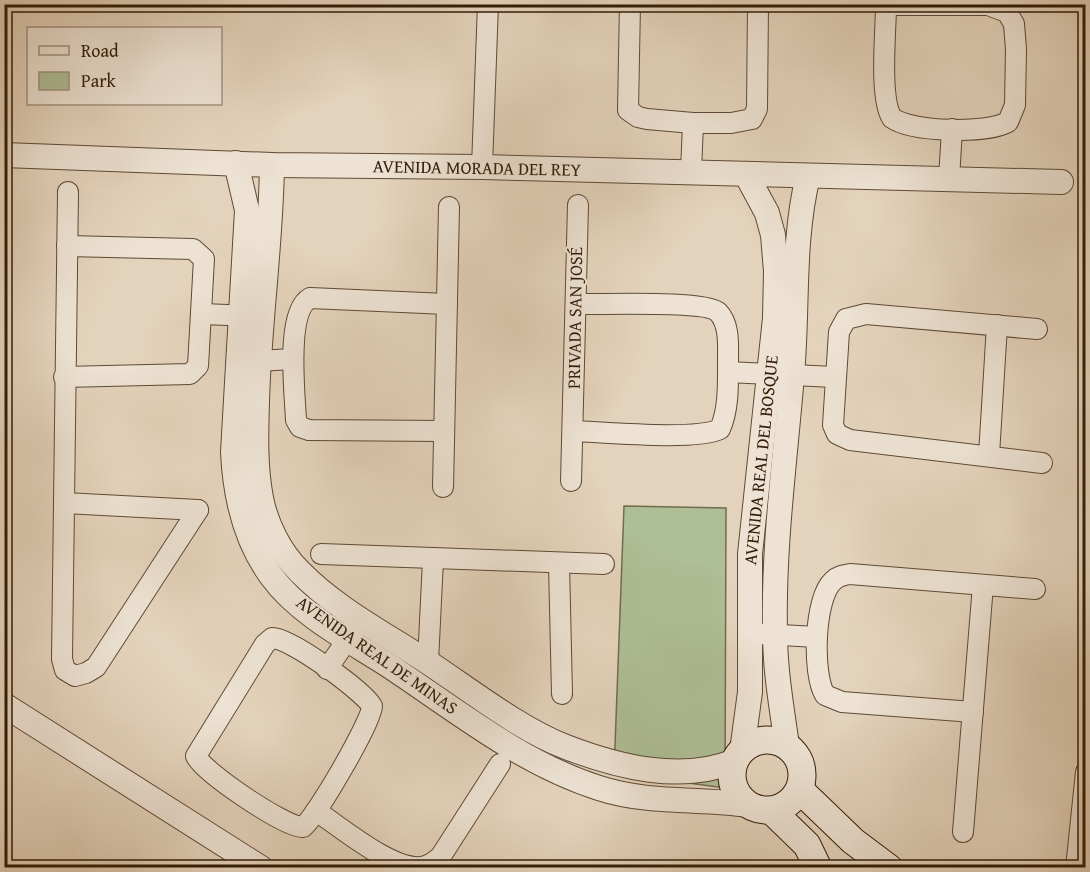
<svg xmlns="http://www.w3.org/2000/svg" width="1090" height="872" font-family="'Gentium Book Plus',serif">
<rect width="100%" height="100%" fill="#e4d3bc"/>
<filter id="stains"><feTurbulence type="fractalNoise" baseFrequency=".00333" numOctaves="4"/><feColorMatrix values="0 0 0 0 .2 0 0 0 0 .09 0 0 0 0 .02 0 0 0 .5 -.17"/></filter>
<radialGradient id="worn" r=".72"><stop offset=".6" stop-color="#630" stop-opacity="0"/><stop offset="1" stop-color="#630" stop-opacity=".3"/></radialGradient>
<path fill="#aebe96" stroke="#706d4e" stroke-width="1.5" d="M624 506 726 508 725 788 614 773Z"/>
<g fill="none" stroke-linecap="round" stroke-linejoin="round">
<defs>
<g id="minor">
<path d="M630 4 628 110 638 117 647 119 693 123H731L752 119 757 109 758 4"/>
<path d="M886 5H988L1007 12 1014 24 1016 49 1015 105 1008 122C986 134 912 132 892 118 879 98 886 31 886 5V4"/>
<path d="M482 167 488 4"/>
<path d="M691 172 693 123"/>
<path d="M949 179 952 129"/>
<path d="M68 192 62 659 65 670 75 676 86 673 96 667 198 510"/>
<path d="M202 314 253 316"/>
<path d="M1037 329 866 314 846 319 839 332 833 425 837 434 850 440 1042 463"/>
<path d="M258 361 292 359"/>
<path d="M728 372 834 377"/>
<path d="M64 377 190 374 198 366 204 259 193 249 67 246"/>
<path d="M444 431 309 430 300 427 296 420C295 394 285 312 310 298L447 304"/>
<path d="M573 431C603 432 696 441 720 429 729 409 728 383 728 361 728 346 730 324 718 312 704 300 599 305 576 304"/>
<path d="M989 455 997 325"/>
<path d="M571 481 578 205"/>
<path d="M443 487 449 207"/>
<path d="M64 503 198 510"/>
<path d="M321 554 604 564"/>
<path d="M559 564 562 694"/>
<path d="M761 634 817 637"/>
<path d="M272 638C289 637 362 690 372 706 372 721 316 817 303 827 286 828 203 772 196 756L265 644Z"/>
<path d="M428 662 433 560"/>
<path d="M327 669 354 630"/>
<path d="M973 712 842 702 825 695C812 674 814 598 833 581 838 576 844 575 850 574L1035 589"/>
<path d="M316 811C341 827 391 870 421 867 430 866 435 861 441 856L500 764"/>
<path d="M963 832 983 585"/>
<path d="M1076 868 1086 772"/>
</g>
<g id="tertiary">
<path d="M4 155 272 165 482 167 1061 182"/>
<path d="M236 163 247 210 233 452C235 496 245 541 272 577 300 615 351 641 391 667 457 711 523 764 599 788 648 804 698 798 748 805"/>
<path d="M272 165C271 244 259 323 257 402 256 434 255 467 261 498 266 524 280 552 299 571 336 609 385 634 429 663 470 690 521 730 566 747 618 767 681 783 735 761"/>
<path d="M4 705 261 868"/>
<path d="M787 746C782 709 775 671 775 633 773 546 785 461 792 375 798 308 792 242 808 176"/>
<path d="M742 751 750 692V554L775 318 776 271 773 235 767 213 746 174"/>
</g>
<g id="secondary">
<circle cx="767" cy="775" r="35"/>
<path d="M800 790 853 841 889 868"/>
<path d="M772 811 807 845 818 868"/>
</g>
</defs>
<use href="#minor" stroke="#5e4a34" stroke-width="22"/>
<use href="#tertiary" stroke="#5e4a34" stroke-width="26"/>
<use href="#secondary" stroke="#321c07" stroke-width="29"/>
<use href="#minor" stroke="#ede2d3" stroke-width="20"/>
<use href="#tertiary" stroke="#ede2d3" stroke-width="24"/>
<use href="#secondary" stroke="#ede2d3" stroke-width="27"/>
</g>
<g text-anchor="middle" stroke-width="4.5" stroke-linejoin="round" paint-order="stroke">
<g font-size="18" fill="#321c07" stroke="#ede2d3">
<text transform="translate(477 168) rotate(1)" y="6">AVENIDA MORADA DEL REY</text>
<text transform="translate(575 318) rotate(-89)" y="6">PRIVADA SAN JOSÉ</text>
<text transform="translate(761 460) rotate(-84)" y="6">AVENIDA REAL DEL BOSQUE</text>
<text transform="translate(377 655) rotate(35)" y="6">AVENIDA REAL DE MINAS</text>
</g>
</g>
<rect width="1090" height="872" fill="none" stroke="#e4d3bc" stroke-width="24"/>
<rect x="6" y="6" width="1078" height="860" fill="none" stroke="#321c07" stroke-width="3"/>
<rect x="12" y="12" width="1066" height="848" fill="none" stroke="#321c07" stroke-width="1.5"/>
<rect x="27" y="27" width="195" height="78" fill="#ede2d3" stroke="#a29381" stroke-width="1.5"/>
<rect x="39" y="46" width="30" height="9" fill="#ede2d3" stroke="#a29381" stroke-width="1.5"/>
<text x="81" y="57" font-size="18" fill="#321c07">Road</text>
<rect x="39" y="72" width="30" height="18" fill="#aebe96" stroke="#a29381" stroke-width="1.5"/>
<text x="81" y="87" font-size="18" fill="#321c07">Park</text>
<rect width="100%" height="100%" filter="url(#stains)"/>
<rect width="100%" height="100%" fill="url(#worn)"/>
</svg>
